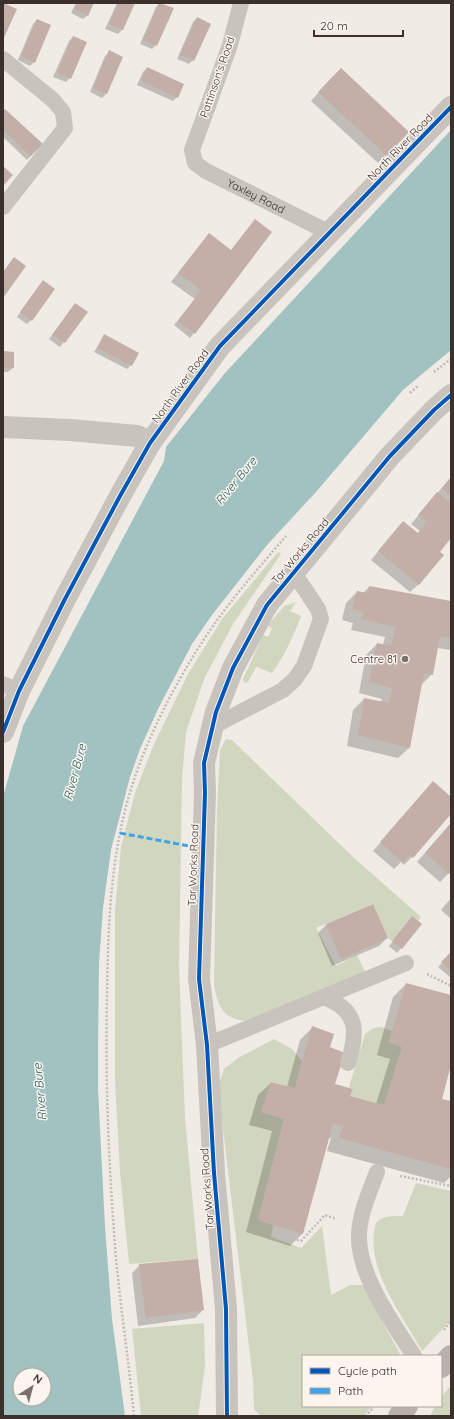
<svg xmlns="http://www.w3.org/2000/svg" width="454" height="1419" font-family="Quicksand,sans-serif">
<rect width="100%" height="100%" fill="#f0ebe5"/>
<g fill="#d1d6bf">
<path d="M278 552 281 554 233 624 205 677 186 732 182 779 179 967 185 1118 198 1259 129 1264 120 1172 115 1080V910L121 847 135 793 154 744 188 674 222 619Z"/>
<path d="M296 602 290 611 301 616C293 637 285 655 272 673L256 667 248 682 244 683 243 679 263 635 268 637 272 629 268 625 284 606Z"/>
<path d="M226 739 232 740 352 856 421 917 418 921 412 916 392 941 388 938 372 904 316 928 336 966 357 955 366 974 248 1021C224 1020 218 1008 214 985L217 810 220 750Z"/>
<path d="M381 1027 392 1031 389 1042 402 1047 384 1105 350 1096 353 1089 349 1087 365 1034 373 1028Z"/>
<path d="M274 1039 292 1049 302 1061 295 1088 271 1082 261 1112 284 1119 258 1220 273 1225 271 1237 301 1248 322 1226 331 1295 350 1285H363L401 1356H303V1406H372L363 1416H261L254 1409 253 1380 218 1087 224 1069 238 1058Z"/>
<path d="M416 1183 451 1191V1320L422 1351C403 1317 369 1273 374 1233 375 1228 374 1224 379 1220 385 1215 396 1216 403 1216Z"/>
<path d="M204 1323 205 1367 198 1416H141L132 1329Z"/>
<path d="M451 1386V1416H430L435 1406H441V1397Z"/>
</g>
<path fill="#a1c2c1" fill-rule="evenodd" d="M451 130V350L403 390 316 492 267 545 212 615 192 644 159 707 140 749 130 777 111 850 103 908 99 963 98 1047V1089L105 1227 112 1319 125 1416H3V797L23 726 164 461 166 447 225 373ZM20 1375H44V1399H20Z"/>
<g fill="#0003">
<path d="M76 3H93L88 15 83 19 71 13Z"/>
<path d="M117 3H134L122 30 118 34 105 29Z"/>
<path d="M160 3 172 9 156 45 152 49 140 44 156 7Z"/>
<path d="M197 18 193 60 189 64 177 59 193 22Z"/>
<path d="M37 20 34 62 30 66 18 60 33 24Z"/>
<path d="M73 37 70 78 66 82 53 77 69 41Z"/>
<path d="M110 52 106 94 102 98 90 92 105 56Z"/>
<path d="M147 68 177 97 173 101 137 85 143 72Z"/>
<path d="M333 77 386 155 378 163 311 101Z"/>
<path d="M3 112 41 144 27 160 3 137Z"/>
<path d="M209 234 218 303 190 338 174 325 195 299 171 282Z"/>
<path d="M39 286 31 320 27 324 17 317Z"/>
<path d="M72 308 86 312 60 347 49 339Z"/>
<path d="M105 335 131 365 127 369 94 352Z"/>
<path d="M3 352 13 368 8 372H3Z"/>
<path d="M451 477V537L439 552 419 584 410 592 371 560 403 522 417 534 420 531 411 524Z"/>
<path d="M369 587 451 602V650L437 648 432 674 421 685 409 748 398 758 347 746 353 710 364 699 381 702 382 699 359 693 366 655 377 644 383 645 385 637 351 630 353 623 342 620 346 603 357 592 363 593Z"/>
<path d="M425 791 451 798V812L412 857 404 865 401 862 394 869 373 851Z"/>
<path d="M451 823V871L440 882 417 862Z"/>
<path d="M451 898V919L441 910Z"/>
<path d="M408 922 421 924 397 953 389 946Z"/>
<path d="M326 925 387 938 379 946 332 966 318 933Z"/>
<path d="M451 953V978L438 967Z"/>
<path d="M406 984 451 996V1062L441 1100 451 1102V1176L444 1183 327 1151 331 1138H328L302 1234 290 1246 246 1232 272 1131 249 1125 258 1095 271 1083 287 1087 300 1040 313 1027 328 1048 334 1085 348 1096 376 1104 390 1059 377 1055 393 997Z"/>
<path d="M140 1265 203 1310 195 1318 138 1326 132 1273Z"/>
</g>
<g fill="#c3afa7">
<path d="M3 3 17 9 3 40Z"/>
<path d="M77 3H94L88 16 74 9Z"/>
<path d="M118 3H135L123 30 109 24Z"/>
<path d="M159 3 174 8 157 46 143 40Z"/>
<path d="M197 17 211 24 194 61 180 55Z"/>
<path d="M37 19 51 25 35 63 21 56Z"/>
<path d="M73 36 87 42 71 79 57 73Z"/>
<path d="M109 50 123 57 107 94 93 88Z"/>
<path d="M147 67 184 84 178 98 141 81Z"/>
<path d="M341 68 409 132 387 156 318 92Z"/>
<path d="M5 109 43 144 31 156 3 130V111Z"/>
<path d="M3 166 13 175 3 186Z"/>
<path d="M255 219 272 232 195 334 178 321 201 290 178 273 209 233 231 250Z"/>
<path d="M14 257 26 266 3 298V272Z"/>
<path d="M43 280 55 289 32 321 20 312Z"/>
<path d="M75 303 88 312 65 343 52 335Z"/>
<path d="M104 334 139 353 132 366 97 348Z"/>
<path d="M3 351 14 352V368H3Z"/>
<path d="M451 477V496L442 488Z"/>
<path d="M437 492 451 503V538L440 552 444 555 419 585 378 551 403 521 418 533 427 522 418 515Z"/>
<path d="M369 586 451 601V638L440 636 433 675 424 673 410 748 358 735 364 698 389 703 392 688 369 682 377 643 391 646 395 627 361 619 364 612 352 609 357 591 368 593Z"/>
<path d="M433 781 451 797V814L413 858 409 855 403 862 380 842Z"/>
<path d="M451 823V872L449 874 425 853Z"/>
<path d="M373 904 388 938 341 959 326 924Z"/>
<path d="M412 916 422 924 402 949 392 941Z"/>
<path d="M451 952V971L441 962Z"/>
<path d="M406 983 451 995V1065L442 1099 451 1101V1169L339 1138 343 1126 333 1124 303 1234 258 1220 284 1119 261 1112 271 1082 295 1088 312 1026 334 1034 330 1047 345 1053 335 1084 353 1089 350 1096 384 1105 402 1047 389 1042Z"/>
<path d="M198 1259 204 1310 146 1318 139 1264Z"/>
</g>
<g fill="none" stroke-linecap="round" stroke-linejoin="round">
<g stroke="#c2bbb6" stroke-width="2.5" stroke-dasharray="2 2" stroke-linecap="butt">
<path d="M434 372 451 359"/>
<path d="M410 393 418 386"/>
<path d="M427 974 451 986"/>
<path d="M400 1176 451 1186"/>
<path d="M279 1227 277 1234 301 1241 325 1215 336 1219"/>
<path d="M444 1330 451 1321"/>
<path d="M134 1416C129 1363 121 1311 116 1258 109 1171 105 1084 107 997 108 927 110 857 131 789 148 733 184 666 218 619 239 590 263 563 286 536"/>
<path d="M365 1416 373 1408"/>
</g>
<g stroke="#c9c3be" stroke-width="16">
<path id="s1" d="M241 3 230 45 192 150 195 163 206 171 330 233"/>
<path d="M3 59 53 100 63 112 65 128 3 207"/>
<path d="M3 684 19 691"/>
<path d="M212 727 283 690 295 679 304 666 321 619 318 609 294 573"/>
<path d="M323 997C359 1010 358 1032 348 1063"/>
<path d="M207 1045 406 963"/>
<path d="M377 1172C369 1193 358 1217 359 1240 361 1280 393 1323 414 1356"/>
</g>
<g stroke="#c9c3be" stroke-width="22">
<path d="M3 427 70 430 137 436 150 443"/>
<path d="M3 732 19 691 65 599 120 496 150 443 220 346 451 107"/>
<path d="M227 1416 226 1309 214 1173 207 1045 199 979 205 793 204 763 216 712 233 668 267 605 390 456 434 410 451 395"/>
</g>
<g stroke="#b8b1ad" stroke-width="22">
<path d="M441 1367 451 1356"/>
<path d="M399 1416 407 1406"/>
</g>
<path stroke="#3fa3eb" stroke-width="3" stroke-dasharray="6 3" stroke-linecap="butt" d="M120 833 189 846"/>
<defs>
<g id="cycleway">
<path d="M3 732 19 691 65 599 120 496 150 443 220 346 451 107"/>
<path d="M227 1416 226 1309 214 1173 207 1045 199 979 205 793 204 763 216 712 233 668 267 605 390 456 434 410 451 395"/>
</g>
</defs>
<use href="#cycleway" stroke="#fbf5ee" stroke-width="6"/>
<use href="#cycleway" stroke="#0057b8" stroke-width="4"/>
</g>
<circle fill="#7a716c" stroke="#fbf5ee" stroke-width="1.5" cx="405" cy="659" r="4"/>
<g text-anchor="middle" stroke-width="3" stroke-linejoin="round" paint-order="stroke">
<g font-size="11" fill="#3b302b" stroke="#fbf5ee">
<text transform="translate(217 77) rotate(-71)" y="4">Pattinson's Road</text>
<text transform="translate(400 147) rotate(-46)" y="4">North River Road</text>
<text dy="4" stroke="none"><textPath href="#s1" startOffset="238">Yaxley Road</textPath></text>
<text transform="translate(180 386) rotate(-54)" y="4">North River Road</text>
<text transform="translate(300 551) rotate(-50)" y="4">Tar Works Road</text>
<text transform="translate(193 865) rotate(-88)" y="4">Tar Works Road</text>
<text transform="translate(207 1189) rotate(-94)" y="4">Tar Works Road</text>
</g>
<g font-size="11" fill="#3b302b" stroke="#fbf5ee" text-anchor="end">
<text x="397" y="663">Centre 81</text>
</g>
<g font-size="12" font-style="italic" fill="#1f5a5e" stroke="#fbf5ee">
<text transform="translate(236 481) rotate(-51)" y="4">River Bure</text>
<text transform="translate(75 772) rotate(-75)" y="4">River Bure</text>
<text transform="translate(40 1092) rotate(-95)" y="4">River Bure</text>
</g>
</g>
<rect width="454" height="1419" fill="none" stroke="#3b302b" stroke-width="8"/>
<rect x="302" y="1355" width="140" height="52" fill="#fbf5ee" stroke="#aea6a0"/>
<rect x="310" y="1368" width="20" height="6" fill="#0057b8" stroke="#aea6a0"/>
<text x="338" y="1375" font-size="12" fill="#3b302b">Cycle path</text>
<rect x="310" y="1388" width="20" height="6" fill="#3fa3eb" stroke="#aea6a0"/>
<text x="338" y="1395" font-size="12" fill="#3b302b">Path</text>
<g transform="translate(32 1387) rotate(36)"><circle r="19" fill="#fbf5ee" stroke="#aea6a0"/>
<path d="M0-3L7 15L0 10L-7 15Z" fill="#7a716c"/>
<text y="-6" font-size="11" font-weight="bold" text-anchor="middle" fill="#3b302b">N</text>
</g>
<path d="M314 30v6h89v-6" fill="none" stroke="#3b302b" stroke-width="2"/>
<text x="320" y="30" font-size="12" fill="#3b302b" stroke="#fbf5ee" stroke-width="3" paint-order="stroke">20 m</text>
</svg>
